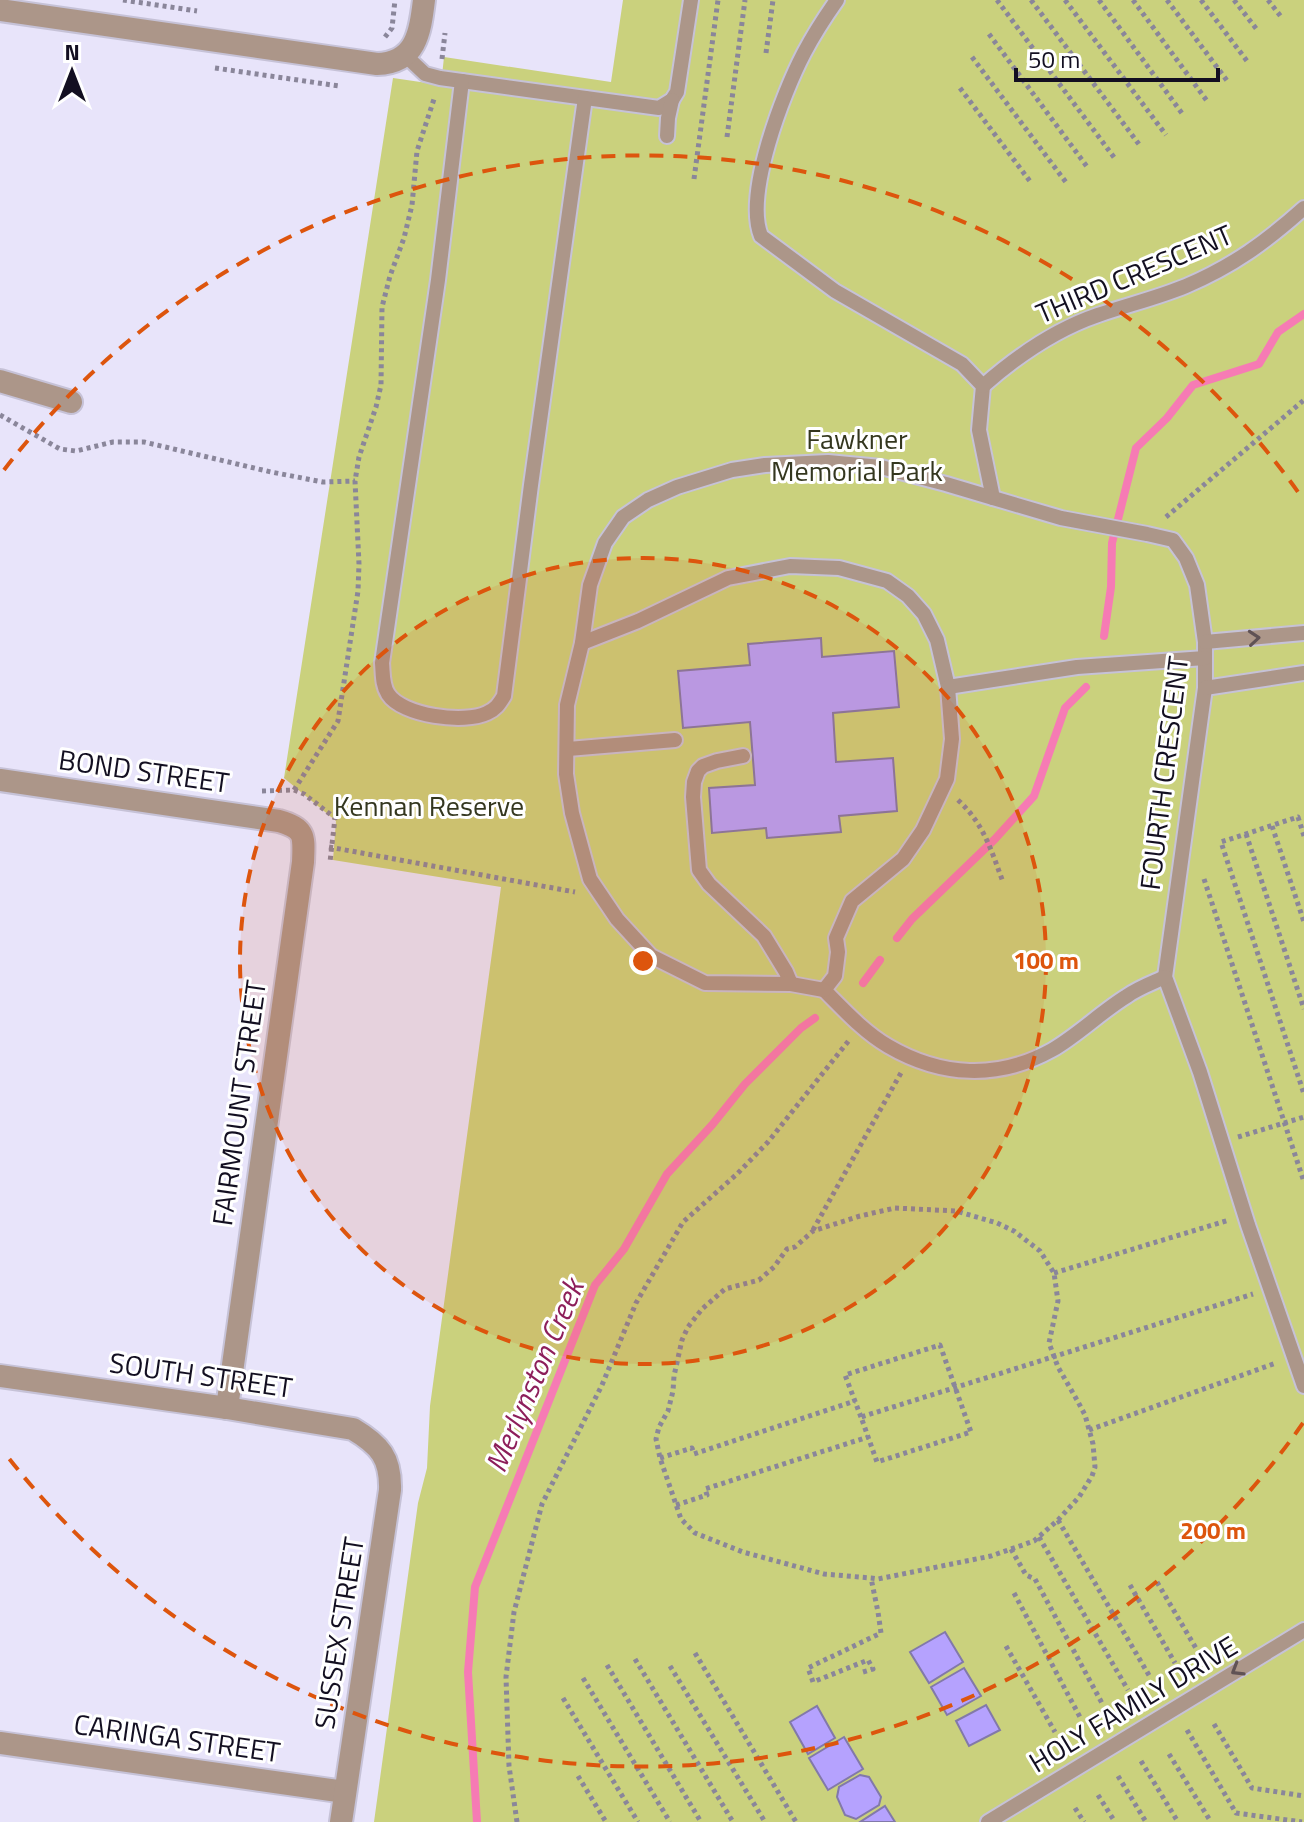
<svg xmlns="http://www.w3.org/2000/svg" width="1304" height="1822" font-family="'Titillium Web',sans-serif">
<rect width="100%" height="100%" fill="#e8e4fa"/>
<path fill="#cad17d" d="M623 0H1304V1822H374L418 1503 427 1468 430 1406 501 887 333 860 336 821 284 778 393 78 441 85 444 57 611 82Z"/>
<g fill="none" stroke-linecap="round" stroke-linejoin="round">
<g stroke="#f67bb4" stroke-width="8">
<path d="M1104 636 1111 587 1112 543 1136 448 1167 418 1193 385 1259 364 1278 332 1304 314"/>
<path d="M897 938 912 919 995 839 1034 796 1065 708 1086 687"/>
<path d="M863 983 880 960"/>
<path d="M477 1822 468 1672 475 1587 595 1285 624 1249 667 1174 712 1125 745 1084 801 1028 815 1018"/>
</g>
</g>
<g fill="#b5a2fe" stroke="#8279a9" stroke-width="2">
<path d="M821 638 822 657 894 651 899 707 833 713 836 762 893 758 897 811 839 816 841 832 767 838 766 828 712 833 709 788 755 785 750 722 683 728 678 671 750 665 748 644Z"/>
<path d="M945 1632 963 1662 929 1683 910 1652Z"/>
<path d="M964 1668 981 1696 947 1715 931 1687Z"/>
<path d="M986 1705 1000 1730 969 1746 956 1721Z"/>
<path d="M817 1706 835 1738 808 1754 790 1722Z"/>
<path d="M844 1737 863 1769 828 1790 809 1758Z"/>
<path d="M860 1775 869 1777 881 1797 879 1805 856 1819 845 1815 837 1797 839 1787Z"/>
<path d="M885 1806 895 1822H860Z"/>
</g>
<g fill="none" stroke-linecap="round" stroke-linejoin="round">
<defs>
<g id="service">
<path d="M837 0C825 17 814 34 804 53 783 93 744 194 761 236L835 291 962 364 983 386 979 430 993 498 1061 518 1147 534 1173 540 1186 558 1197 585 1205 642V688L1165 977 1200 1072 1248 1225 1304 1386"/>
<path d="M406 56 425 74 440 78 659 108 672 100 677 92 691 0"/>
<path d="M462 81 438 280 382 663C383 673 382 685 388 694 402 716 465 724 487 713 496 709 499 704 504 696L531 485 585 98"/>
<path d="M667 136 668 118 672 100"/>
<path d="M983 386C1017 356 1054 330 1098 315 1127 305 1157 298 1186 286 1233 266 1266 242 1304 208"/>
<path d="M1205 642 1304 633"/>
<path d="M582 643 638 621 728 578 790 566 839 568 887 581 908 596 924 614 937 640 948 687 952 739 947 779 923 830 903 859 852 901 836 938 838 952 835 976 824 990C844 1010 864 1032 888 1046 941 1077 998 1080 1052 1050 1078 1035 1101 1012 1127 996 1138 988 1152 983 1165 977"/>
<path d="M948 687 1077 667 1205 658"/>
<path d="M1205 688 1304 673"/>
<path d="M568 749 675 740"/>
<path d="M743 756 717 761 703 766 698 771 694 782 693 797 699 870 709 884 764 936 786 972 791 984"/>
<path d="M824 990 791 984 705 983 651 956 617 919 590 879 572 813 566 774 567 705 582 643 590 585 605 543 623 517 648 500 677 487 732 470 765 465 828 462 881 467 946 484 993 498"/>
<path d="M988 1822 1304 1630"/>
</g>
<g id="minor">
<path d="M0 10 377 64C416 63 420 33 424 0"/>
<path d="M0 381 71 402"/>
<path d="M0 780 279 821C306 829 304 836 303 862L227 1408"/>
<path d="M0 1743 345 1792"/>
</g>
<path id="tertiary" d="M0 1376 227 1408 353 1429C380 1445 391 1458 390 1490L341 1822"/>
</defs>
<use href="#service" stroke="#c6c2d7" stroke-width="18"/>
<use href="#minor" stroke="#c6c2d7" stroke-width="26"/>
<use href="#tertiary" stroke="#c6c2d7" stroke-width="26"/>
<g stroke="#8a869a" stroke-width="5" stroke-dasharray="4 4" stroke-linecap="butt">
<path d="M123 0 197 11"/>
<path d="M997 0 1116 160"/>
<path d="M1031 0 1141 147"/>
<path d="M1065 0 1166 135"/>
<path d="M1099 0 1184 116"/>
<path d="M1133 0 1207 101"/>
<path d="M1167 0 1228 82"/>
<path d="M1201 0 1247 61"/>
<path d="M1234 0 1258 31"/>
<path d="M1268 0 1282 18"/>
<path d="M989 34 1088 168"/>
<path d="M385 37 392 28 395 0"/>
<path d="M766 53 773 0"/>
<path d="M972 57 1068 185"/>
<path d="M442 59 445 33"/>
<path d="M215 68 339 86"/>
<path d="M960 88 1032 184"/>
<path d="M727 137 745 0"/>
<path d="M694 179 718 0"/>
<path d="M0 415 60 449 76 451 113 442H144L271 472 323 482 355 481"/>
<path d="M1166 517 1304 400"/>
<path d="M294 790 338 721 358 591 359 564 355 481 359 457 376 407 381 385 382 307 390 276 404 238 412 205 417 151 435 96"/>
<path d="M262 791 294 790 304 794 335 818 330 862"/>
<path d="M958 800C984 824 991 850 1003 882"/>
<path d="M1272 826 1304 922"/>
<path d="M1246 834 1304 1009"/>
<path d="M1304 836 1298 817 1221 842 1304 1094"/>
<path d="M329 847 575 892"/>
<path d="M1204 879 1304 1182"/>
<path d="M1238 1137 1304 1117"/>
<path d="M895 1208 956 1211 997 1223 1014 1231 1040 1251 1054 1273 1058 1301 1049 1343 1058 1367 1077 1400 1085 1415 1093 1444 1095 1467 1092 1476 1079 1497 1058 1520 1034 1541 991 1556 878 1579 871 1578 824 1574 743 1552 695 1533 681 1519 660 1458 656 1439 659 1427 668 1411 673 1391 674 1376 682 1340 688 1327 702 1309 725 1289 759 1280 774 1267 787 1249 795 1247 813 1231 860 1216Z"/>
<path d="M813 1230 902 1071"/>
<path d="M1054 1273 1229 1220"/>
<path d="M861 1417 845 1375 940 1345 971 1432 877 1462 861 1417C992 1376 1123 1335 1253 1294"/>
<path d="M1089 1430 1276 1363"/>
<path d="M660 1458 692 1448 694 1454 855 1401"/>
<path d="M676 1505 707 1495 705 1489 868 1437"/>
<path d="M1058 1520 1150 1677"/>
<path d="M1039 1537 1128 1690"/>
<path d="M1011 1549 1026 1575 1035 1579 1103 1705"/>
<path d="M1157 1582 1197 1650"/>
<path d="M1130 1585 1175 1663"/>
<path d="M1014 1593 1081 1719"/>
<path d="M1006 1646 1055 1732"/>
<path d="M695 1653 796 1822"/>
<path d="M635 1659 733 1822"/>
<path d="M607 1665 701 1822"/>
<path d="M670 1666 765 1822"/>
<path d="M863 1672 873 1669 868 1660 813 1682 808 1668 881 1633 878 1612 871 1578"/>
<path d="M583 1678 670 1822"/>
<path d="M563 1698 638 1822"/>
<path d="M1214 1724 1252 1788 1304 1796"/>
<path d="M1187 1730 1236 1813 1302 1822"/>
<path d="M1169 1754 1211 1822"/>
<path d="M1141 1761 1178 1822"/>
<path d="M578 1776 606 1822"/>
<path d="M1118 1776 1146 1822"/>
<path d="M1098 1795 1115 1822"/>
<path d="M1075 1808 1084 1822"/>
<path d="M517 1822 509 1766 506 1677 514 1612 542 1504 602 1385 636 1303 683 1222 737 1174 768 1142 850 1039"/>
</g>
<use href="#service" stroke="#ac9689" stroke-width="14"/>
<use href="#minor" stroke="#ac9689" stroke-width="22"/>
<use href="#tertiary" stroke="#ac9689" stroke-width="22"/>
</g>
<defs><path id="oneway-chevron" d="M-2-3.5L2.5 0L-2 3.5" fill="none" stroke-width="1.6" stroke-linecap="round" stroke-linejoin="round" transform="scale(2)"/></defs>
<g stroke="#605255">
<use href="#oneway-chevron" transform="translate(1254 638) rotate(-5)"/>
<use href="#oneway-chevron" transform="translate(1237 1670) rotate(149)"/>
</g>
<circle cx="643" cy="961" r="403" fill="#dd550d" fill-opacity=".12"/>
<g fill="none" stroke="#dd550d" stroke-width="4" stroke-dasharray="14 10">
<circle cx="643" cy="961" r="403"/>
<path d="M1303 1423A806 806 0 0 1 4 1452M4 470A806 806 0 0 1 1303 499"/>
</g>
<g text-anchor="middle" stroke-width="6" stroke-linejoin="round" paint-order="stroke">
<g font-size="28" fill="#130f21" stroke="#fff">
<text transform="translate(1134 274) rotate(-23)" y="10">THIRD CRESCENT</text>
<text transform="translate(144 771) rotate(8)" y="10">BOND STREET</text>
<text transform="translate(1164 773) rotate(-83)" y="10">FOURTH CRESCENT</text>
<text transform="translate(239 1103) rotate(-82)" y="10">FAIRMOUNT STREET</text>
<text transform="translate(201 1375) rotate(8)" y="10">SOUTH STREET</text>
<text transform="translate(339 1633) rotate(-81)" y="10">SUSSEX STREET</text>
<text transform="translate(1133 1704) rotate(-31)" y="10">HOLY FAMILY DRIVE</text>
<text transform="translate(177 1738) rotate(8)" y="10">CARINGA STREET</text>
</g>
<g font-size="28" fill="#34371f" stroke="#fff">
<text x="857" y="449">Fawkner<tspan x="857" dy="32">Memorial Park</tspan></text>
<text x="429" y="816">Kennan Reserve</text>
</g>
<g font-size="30" font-style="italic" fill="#8d1f5a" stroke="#fff">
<text transform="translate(535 1376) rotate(-67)" y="10">Merlynston Creek</text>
</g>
</g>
<circle cx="643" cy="961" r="12" fill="#dd550d" stroke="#fff" stroke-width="4"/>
<g font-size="24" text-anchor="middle" font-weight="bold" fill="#dd550d" stroke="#fff" stroke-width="6" stroke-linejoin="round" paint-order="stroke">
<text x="1046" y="969">100 m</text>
<text x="1213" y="1539">200 m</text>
</g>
<g transform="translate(72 72)" stroke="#ffffff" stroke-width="6" paint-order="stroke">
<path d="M0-6L14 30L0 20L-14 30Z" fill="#130f21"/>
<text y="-12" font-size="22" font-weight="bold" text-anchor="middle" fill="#130f21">N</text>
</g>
<path d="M1016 68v12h202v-12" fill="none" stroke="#130f21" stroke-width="4"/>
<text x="1028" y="68" font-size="24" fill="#130f21" stroke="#ffffff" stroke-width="6" paint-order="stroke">50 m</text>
</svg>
